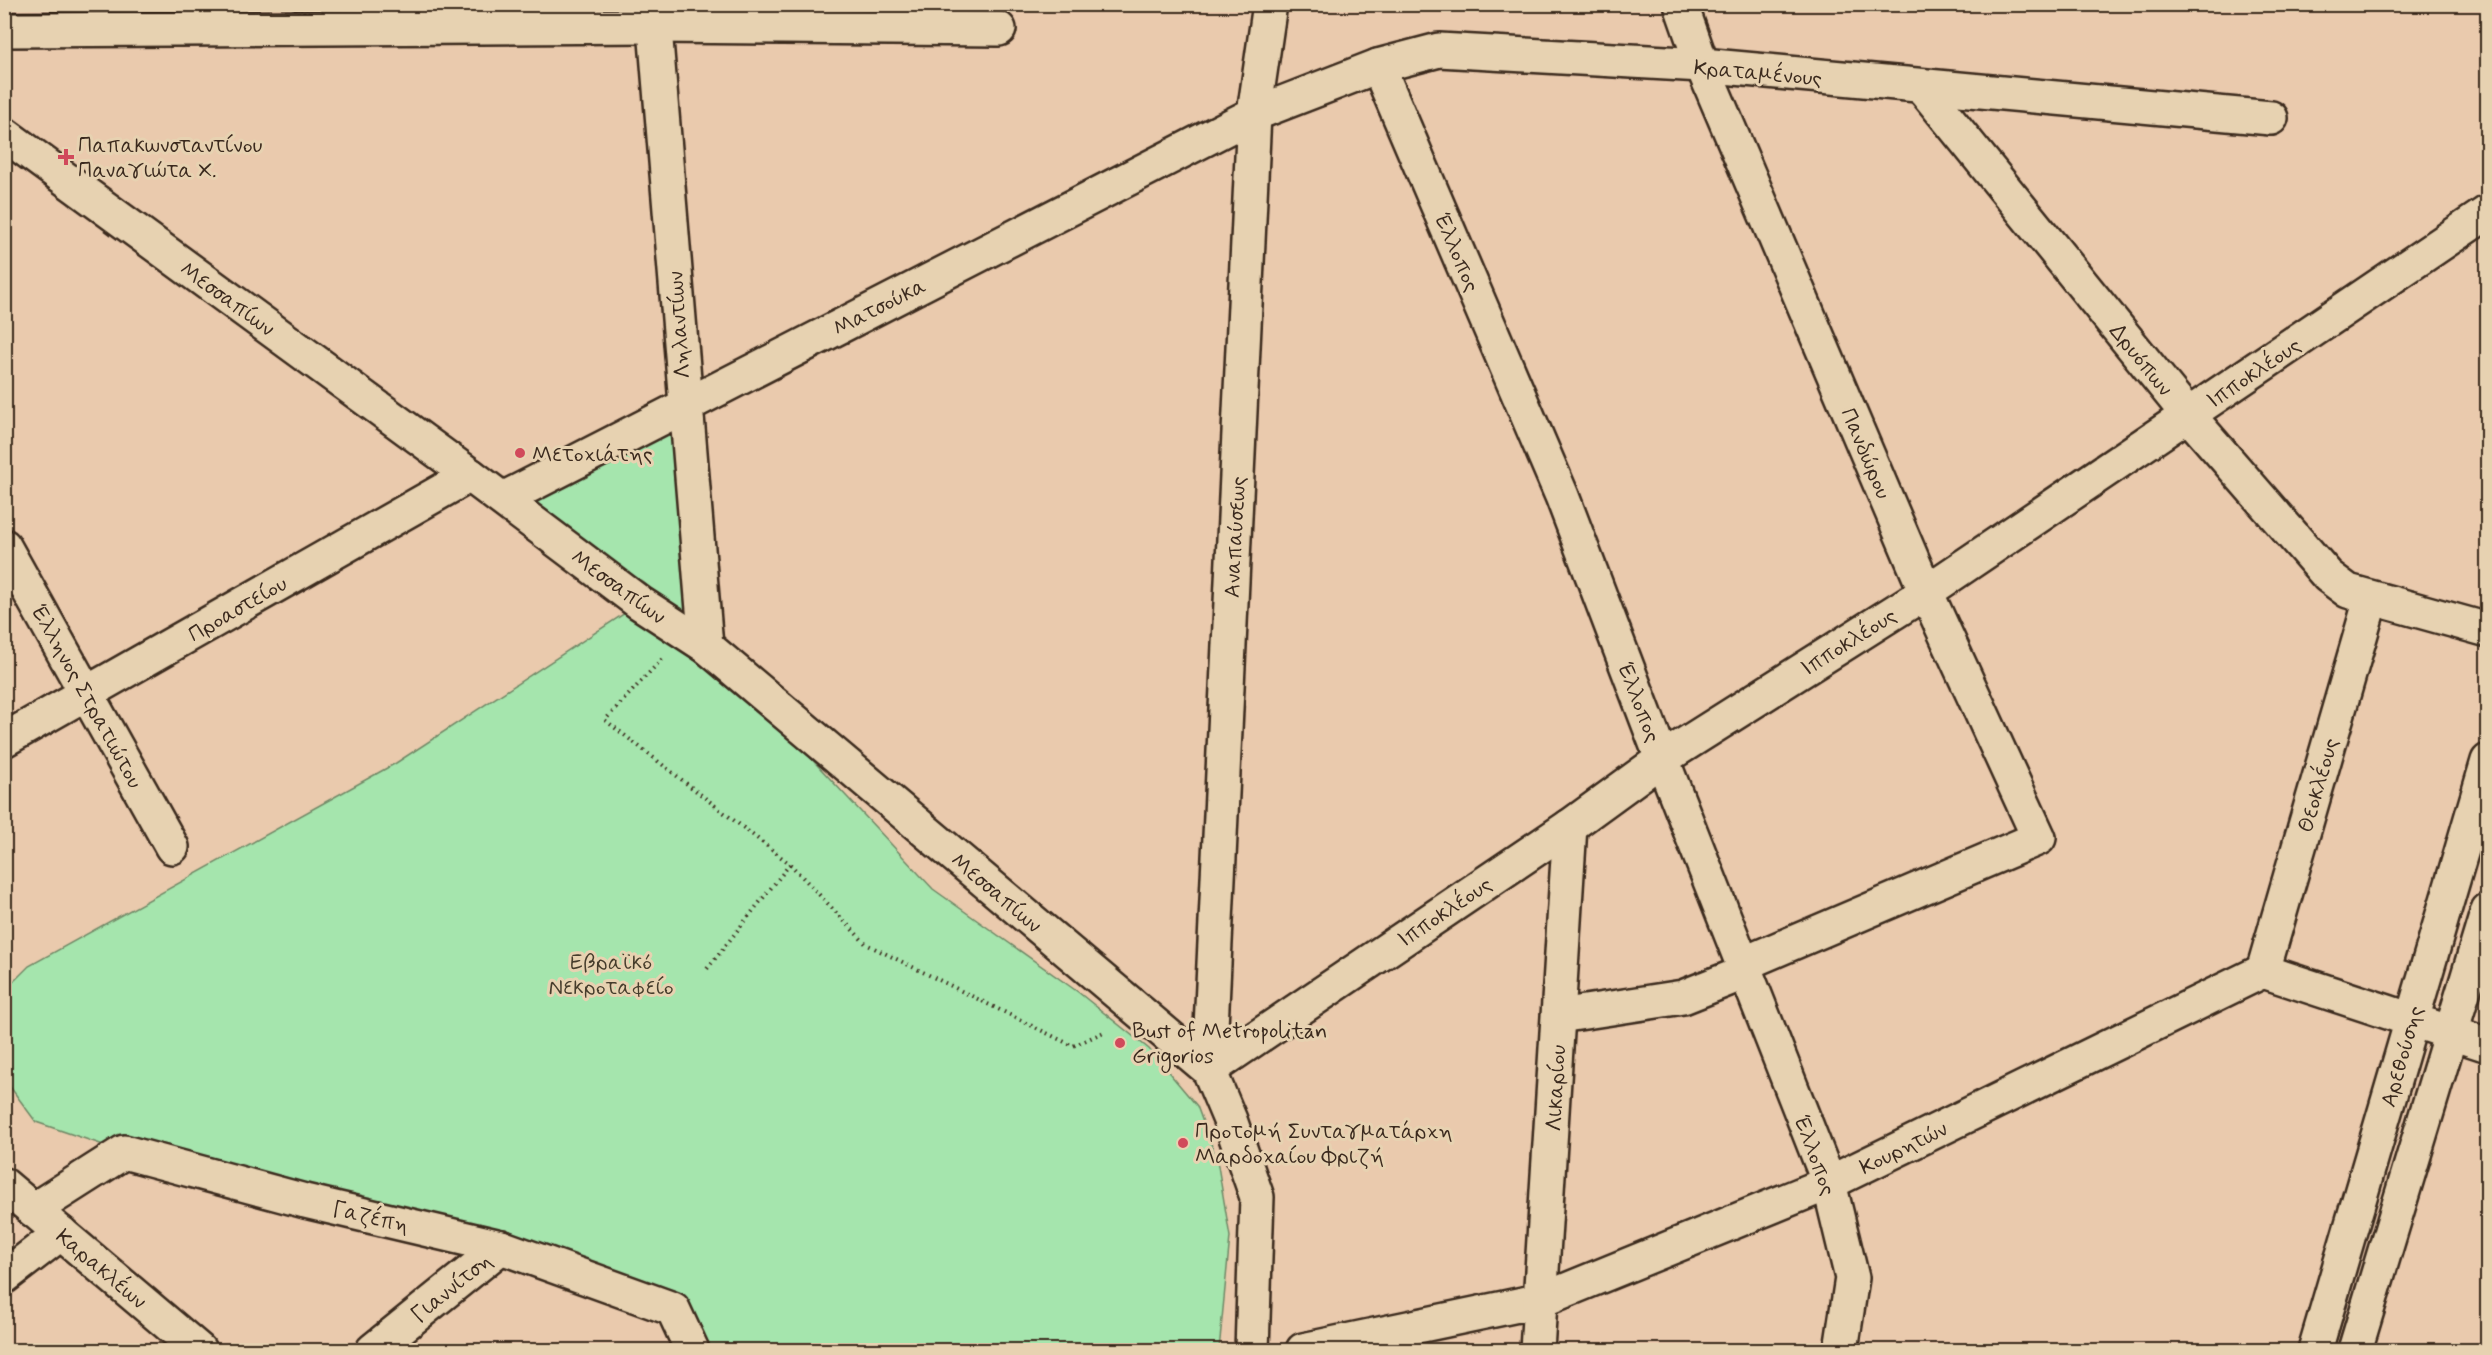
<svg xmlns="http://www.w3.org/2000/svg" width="2492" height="1355" font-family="Mynerve,sans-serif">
<rect width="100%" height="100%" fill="#eacaad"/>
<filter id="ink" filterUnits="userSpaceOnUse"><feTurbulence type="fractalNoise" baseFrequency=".0167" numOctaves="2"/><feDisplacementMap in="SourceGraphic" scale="12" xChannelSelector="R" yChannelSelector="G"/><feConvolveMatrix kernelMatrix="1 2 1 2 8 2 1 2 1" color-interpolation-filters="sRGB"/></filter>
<g filter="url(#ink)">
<path fill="#a5e5ad" stroke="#708866" stroke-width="1.5" d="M685 406 706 646 933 889 1078 992 1149 1049 1197 1106 1217 1160 1230 1237 1219 1350H710L690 1310 124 1152 36 1122 5 1080 4 991 29 966 396 763 639 604 503 499Z"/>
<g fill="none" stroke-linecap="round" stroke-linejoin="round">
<defs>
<g id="street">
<path d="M1684 4 1682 8 1702 65 1926 592 2039 838 1743 964"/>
<path d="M4 30 655 26 999 29"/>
<path d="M1378 66 1562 496 1662 759 1829 1183 1852 1278 1841 1350"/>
<path d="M1923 88 2189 416 2328 576 2348 591 2488 630"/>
<path d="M4 134 470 475"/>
<path d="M685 406 1254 114 1378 66 1439 50 1702 65 2271 118"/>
<path d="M4 546 172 847"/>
<path d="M2263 971 2371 599"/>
<path d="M1559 1016 1683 997 1746 972"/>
<path d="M1209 1070 1570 826 1662 759 1926 592 2488 212"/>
<path d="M1209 1070 1254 114 1270 4"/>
<path d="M4 1185 199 1350"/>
<path d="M33 1210 124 1152 305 1201 501 1247 673 1309 692 1350"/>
<path d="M4 1277 61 1233"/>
<path d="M373 1350 501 1247"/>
<path d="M1303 1350 1542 1300 1829 1183 2263 971 2488 1045"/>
<path d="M1537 1350 1570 826"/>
<path d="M2315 1350 2488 761"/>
</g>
<g id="secondary">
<path d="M653 4 706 646"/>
<path d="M503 499 685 406"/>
<path d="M4 740 470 475 640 603 706 646 1209 1070 1230 1120 1257 1197 1252 1350"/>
<path d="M2355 1350 2488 910"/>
</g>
</defs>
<use href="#street" stroke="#3b2a1e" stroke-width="38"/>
<use href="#secondary" stroke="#3b2a1e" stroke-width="38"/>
<g stroke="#3b2a1e" stroke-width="4" stroke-dasharray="1.5 4.5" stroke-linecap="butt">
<path d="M662 659 605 720 790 864 707 969"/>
<path d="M790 864 866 944 1073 1046 1106 1031"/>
</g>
<use href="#street" stroke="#e7d2b1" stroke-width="33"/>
<use href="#secondary" stroke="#e7d2b1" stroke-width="33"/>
</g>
</g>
<g fill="#d1495b" stroke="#e7d2b1" stroke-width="2">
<path d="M63 148h6v6h6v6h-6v6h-6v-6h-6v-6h6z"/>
<circle cx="520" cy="453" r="6"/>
<circle cx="1120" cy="1043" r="6"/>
<circle cx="1183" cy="1143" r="6"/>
</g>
<g text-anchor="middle" stroke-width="6" stroke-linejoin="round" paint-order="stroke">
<g font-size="22" fill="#3b2a1e" stroke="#e7d2b1">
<text transform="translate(1758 72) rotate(5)" y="8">Κραταμένους</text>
<text transform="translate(1458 252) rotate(67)" y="8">Έλλοπος</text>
<text transform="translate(228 298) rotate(36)" y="8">Μεσσαπίων</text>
<text transform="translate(879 306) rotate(-27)" y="8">Ματσούκα</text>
<text transform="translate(678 325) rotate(-94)" y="8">Ληλαντίων</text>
<text transform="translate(2142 359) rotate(51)" y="8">Δρυόπων</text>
<text transform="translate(2253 372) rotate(-34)" y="8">Ιπποκλέους</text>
<text transform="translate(1867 453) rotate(67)" y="8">Πανδώρου</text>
<text transform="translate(1234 537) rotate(-87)" y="8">Αναπαύσεως</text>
<text transform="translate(619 586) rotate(36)" y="8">Μεσσαπίων</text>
<text transform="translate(237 608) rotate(-30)" y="8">Προαστείου</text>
<text transform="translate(1848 641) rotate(-32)" y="8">Ιπποκλέους</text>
<text transform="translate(88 696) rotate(61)" y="8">Έλληνος Στρατιώτου</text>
<text transform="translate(1640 702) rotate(69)" y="8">Έλλοπος</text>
<text transform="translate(2317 785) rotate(-74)" y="8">Θεοκλέους</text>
<text transform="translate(997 892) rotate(40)" y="8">Μεσσαπίων</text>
<text transform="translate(1444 911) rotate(-34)" y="8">Ιπποκλέους</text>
<text transform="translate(2401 1056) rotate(-74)" y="8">Αρεθούσης</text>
<text transform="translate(1555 1088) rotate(-87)" y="8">Λικαρίου</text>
<text transform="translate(1903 1147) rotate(-26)" y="8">Κουρητών</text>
<text transform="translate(1816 1155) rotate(70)" y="8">Έλλοπος</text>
<text transform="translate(371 1216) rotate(13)" y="8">Γαζέπη</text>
<text transform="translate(102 1268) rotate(40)" y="8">Καρακλέων</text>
<text transform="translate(451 1287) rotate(-39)" y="8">Γιαννίτση</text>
</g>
<g font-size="22" fill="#3b2a1e" stroke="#e7d2b1" text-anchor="start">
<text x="78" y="152">Παπακωνσταντίνου<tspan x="78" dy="25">Παναγιώτα Χ.</tspan></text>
<text x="532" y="461">Μετοχιάτης</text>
<text x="1132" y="1038">Bust of Metropolitan<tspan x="1132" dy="25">Grigorios</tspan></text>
<text x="1195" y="1138">Προτομή Συνταγματάρχη<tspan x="1195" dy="25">Μαρδοχαίου Φριζή</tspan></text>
</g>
<g font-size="22" fill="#463d2c" stroke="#e7d2b1">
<text x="611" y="969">Εβραϊκό<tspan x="611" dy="25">Νεκροταφείο</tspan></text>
</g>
</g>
<rect width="2492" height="1355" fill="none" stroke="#e7d2b1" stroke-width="24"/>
<rect x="12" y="12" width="2468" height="1331" fill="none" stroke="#3b2a1e" stroke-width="2" filter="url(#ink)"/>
</svg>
